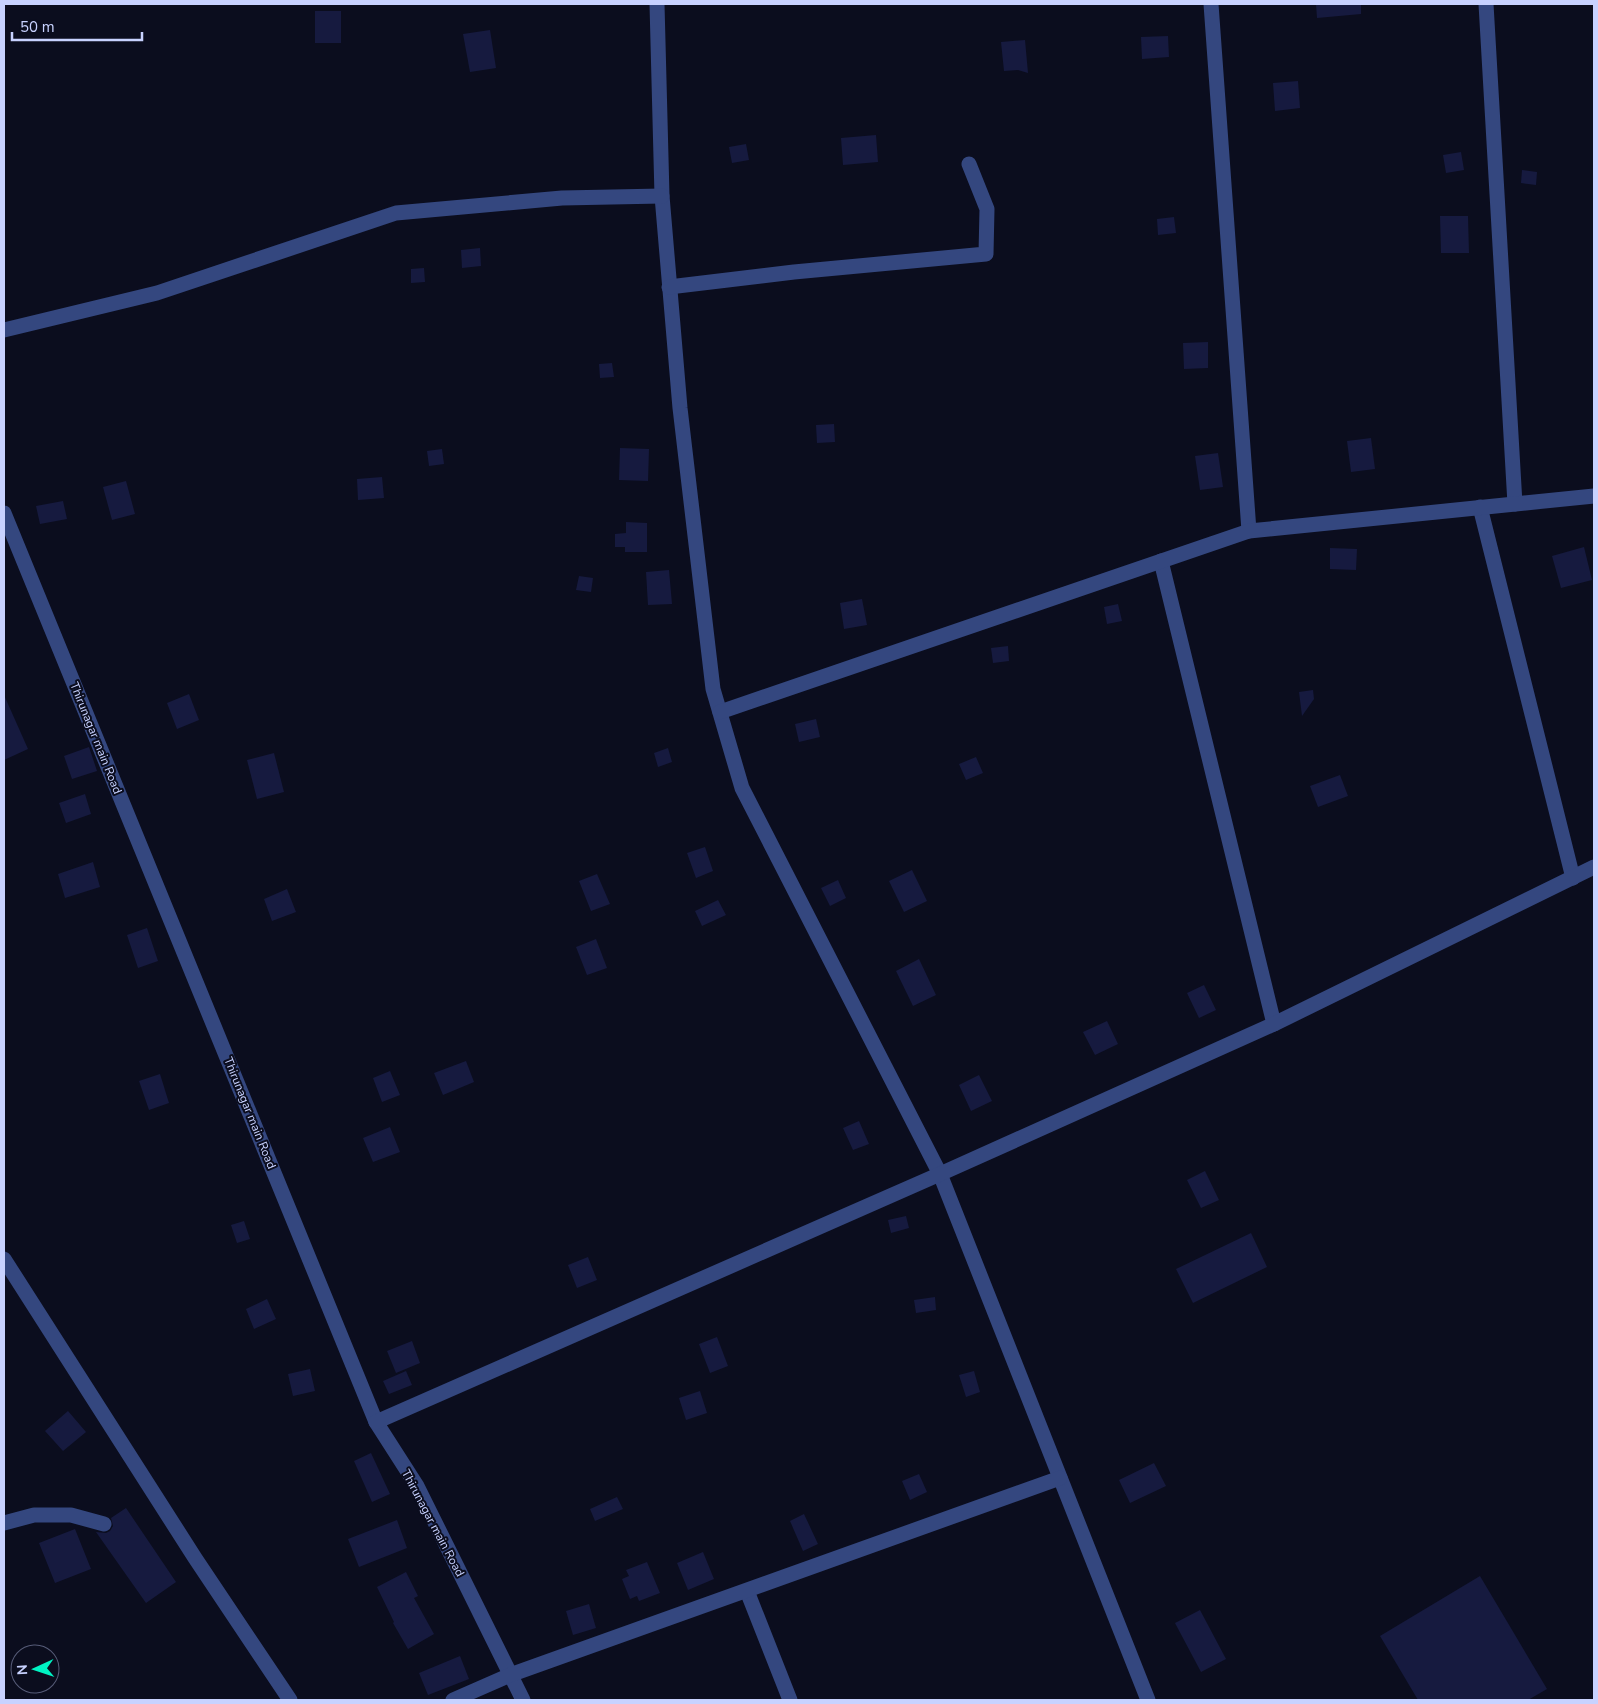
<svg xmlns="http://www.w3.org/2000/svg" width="1598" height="1704" font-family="'Nunito Sans',sans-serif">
<rect width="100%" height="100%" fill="#0b0d1e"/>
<g fill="#161a3f">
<path d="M1316 4H1361V14L1317 18Z"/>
<rect x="315" y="11" width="26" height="32"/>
<path d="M490 30 496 68 470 72 463 34Z"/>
<path d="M1168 36 1169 57 1142 59 1141 37Z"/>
<path d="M1025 40 1028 73 1018 70 1004 71 1001 42Z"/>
<path d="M1298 81 1300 108 1275 111 1273 83Z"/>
<path d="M876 135 878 162 843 165 841 138Z"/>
<path d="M746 144 749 160 732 163 729 147Z"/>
<path d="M1461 152 1464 170 1446 173 1443 155Z"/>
<path d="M1522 170 1537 172 1536 185 1521 183Z"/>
<path d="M1440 216H1468L1469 253H1441Z"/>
<path d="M1174 217 1176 233 1158 235 1157 219Z"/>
<path d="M480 248 481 266 462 268 461 250Z"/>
<path d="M424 268 425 282 411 283V269Z"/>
<path d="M1208 342V368L1184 369 1183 343Z"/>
<path d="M612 363 614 377 600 378 599 364Z"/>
<path d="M834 424 835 442 817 443 816 425Z"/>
<path d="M1371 438 1375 469 1351 472 1347 441Z"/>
<path d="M620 448 649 449 648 481 619 480Z"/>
<path d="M442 449 444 464 429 466 427 451Z"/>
<path d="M1218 453 1223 487 1200 490 1195 456Z"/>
<path d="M382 477 384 498 358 500 357 479Z"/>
<path d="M126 481 135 514 112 520 103 487Z"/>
<path d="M63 501 67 519 40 524 36 506Z"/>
<path d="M626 522 647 523V552H625V547H615V534L626 533Z"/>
<path d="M1584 547 1592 580 1561 588 1552 556Z"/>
<path d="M1330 548 1357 549 1356 570 1330 569Z"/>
<path d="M669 570 672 604 648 605 646 572Z"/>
<path d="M579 576 593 578 591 592 576 590Z"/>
<path d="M862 599 867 625 844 629 840 603Z"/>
<path d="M1118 604 1122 621 1107 624 1104 607Z"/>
<path d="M1008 646 1009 661 993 663 991 648Z"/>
<path d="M1313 690 1314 699 1302 716 1299 692Z"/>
<path d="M189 694 199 720 177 729 167 703Z"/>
<path d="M4 695 28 749 4 760Z"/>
<path d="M816 719 820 737 799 742 795 724Z"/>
<path d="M89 747 97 771 72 779 64 756Z"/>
<path d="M668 748 672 762 658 767 654 753Z"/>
<path d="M274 753 284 792 257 799 247 760Z"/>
<path d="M976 757 983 773 966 780 959 764Z"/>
<path d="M1340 775 1348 796 1318 807 1310 786Z"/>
<path d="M85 794 91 814 66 823 59 803Z"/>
<path d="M705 847 713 871 696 878 687 853Z"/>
<path d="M93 862 100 887 65 898 58 874Z"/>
<path d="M912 870 927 901 904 912 889 881Z"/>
<path d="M597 874 610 904 591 911 579 881Z"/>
<path d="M838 880 846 898 830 906 821 888Z"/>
<path d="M287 889 296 912 272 921 264 899Z"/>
<path d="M718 900 726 915 702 926 695 911Z"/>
<path d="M147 928 158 961 138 968 127 935Z"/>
<path d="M596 939 607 968 587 975 576 947Z"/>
<path d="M919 959 936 995 913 1006 896 971Z"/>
<path d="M1204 985 1216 1010 1199 1018 1187 993Z"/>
<path d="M1107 1021 1118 1044 1095 1055 1083 1032Z"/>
<path d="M466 1061 474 1082 443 1095 434 1073Z"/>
<path d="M390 1071 400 1095 382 1102 373 1078Z"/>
<path d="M160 1074 169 1103 149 1110 139 1081Z"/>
<path d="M979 1075 992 1101 971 1111 959 1085Z"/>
<path d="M859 1121 869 1144 853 1150 843 1128Z"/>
<path d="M390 1127 400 1152 373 1162 363 1138Z"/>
<path d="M1205 1171 1219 1200 1201 1208 1187 1180Z"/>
<path d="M906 1216 909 1228 891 1233 888 1220Z"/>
<path d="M244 1221 250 1239 237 1243 231 1225Z"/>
<path d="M1251 1233 1267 1267 1193 1303 1176 1269Z"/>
<path d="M588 1257 597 1280 577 1288 568 1265Z"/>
<path d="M935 1297 936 1310 916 1313 914 1300Z"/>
<path d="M267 1299 276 1319 254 1329 246 1309Z"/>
<path d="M717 1337 728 1366 710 1373 699 1344Z"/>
<path d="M412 1341 420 1363 396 1373 387 1351Z"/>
<path d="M310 1369 315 1391 293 1396 288 1374Z"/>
<path d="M406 1371 412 1385 389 1394 383 1381Z"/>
<path d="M974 1371 980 1392 966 1397 959 1375Z"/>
<path d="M700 1391 707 1413 686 1420 679 1398Z"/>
<path d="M68 1411 86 1432 63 1451 45 1431Z"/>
<path d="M371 1453 390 1494 372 1502 354 1461Z"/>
<path d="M1154 1463 1166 1486 1130 1503 1119 1480Z"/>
<path d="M919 1474 927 1492 910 1500 902 1481Z"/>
<path d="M617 1497 623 1509 595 1521 590 1509Z"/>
<path d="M126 1508 176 1582 146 1603 96 1532 106 1533 110 1531 113 1526 111 1518Z"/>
<path d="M804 1514 818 1544 803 1551 790 1521Z"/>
<path d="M397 1520 407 1548 359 1567 348 1539Z"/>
<path d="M75 1529 91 1569 55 1583 39 1543Z"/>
<path d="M703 1552 714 1579 688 1590 677 1563Z"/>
<path d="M647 1562 660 1593 639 1601 637 1596 630 1599 622 1579 629 1576 626 1570Z"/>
<path d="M406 1572 418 1596 414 1598 434 1634 408 1649 393 1623 394 1622 377 1587Z"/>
<path d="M1480 1576 1547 1689 1528 1700H1418L1380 1636Z"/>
<path d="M589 1604 596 1628 573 1635 566 1611Z"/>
<path d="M1200 1610 1226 1659 1201 1672 1175 1623Z"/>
<path d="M460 1656 469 1679 428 1695 419 1673Z"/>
</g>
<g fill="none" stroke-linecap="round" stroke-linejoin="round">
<g stroke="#34477f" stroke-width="15">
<path d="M657 4 662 196 680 408 713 689 742 788 940 1174 1148 1700"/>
<path d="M1211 4 1249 531"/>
<path d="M1486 4 1515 504"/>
<path d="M669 287 794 272 986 254 987 209 969 164"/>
<path d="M4 330 157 293 396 213 562 198 662 196"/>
<path d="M1480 507 1573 878"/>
<path d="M4 513 376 1422 417 1486 523 1700"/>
<path d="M1161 561 1274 1024"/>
<path d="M720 712 1249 531 1594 496"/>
<path d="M4 1259 195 1558 290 1700"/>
<path d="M376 1422 940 1174 1274 1024 1594 867"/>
<path d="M4 1523 34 1515H71L104 1524"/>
<path d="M747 1591 790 1700"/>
<path d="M453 1700 510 1675 1060 1478"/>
</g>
</g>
<g text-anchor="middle" stroke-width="4" stroke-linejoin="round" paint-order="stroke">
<g font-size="12" fill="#c8d2ff" stroke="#0b0d1e">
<text transform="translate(96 738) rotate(68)" y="4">Thirunagar main Road</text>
<text transform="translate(250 1113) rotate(68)" y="4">Thirunagar main Road</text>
<text transform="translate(433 1523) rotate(62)" y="4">Thirunagar main Road</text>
</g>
</g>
<rect width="1598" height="1704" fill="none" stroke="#c8d2ff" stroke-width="10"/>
<g transform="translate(35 1669) rotate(267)"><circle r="24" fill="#0b0d1e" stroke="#575c78"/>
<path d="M0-4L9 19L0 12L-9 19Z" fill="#00f3c3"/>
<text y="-8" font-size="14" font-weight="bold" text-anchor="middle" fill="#c8d2ff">N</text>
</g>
<path d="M12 32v8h130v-8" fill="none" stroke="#c8d2ff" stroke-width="2.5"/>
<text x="20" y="32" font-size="15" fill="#c8d2ff" stroke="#0b0d1e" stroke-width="4" paint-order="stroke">50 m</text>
</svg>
